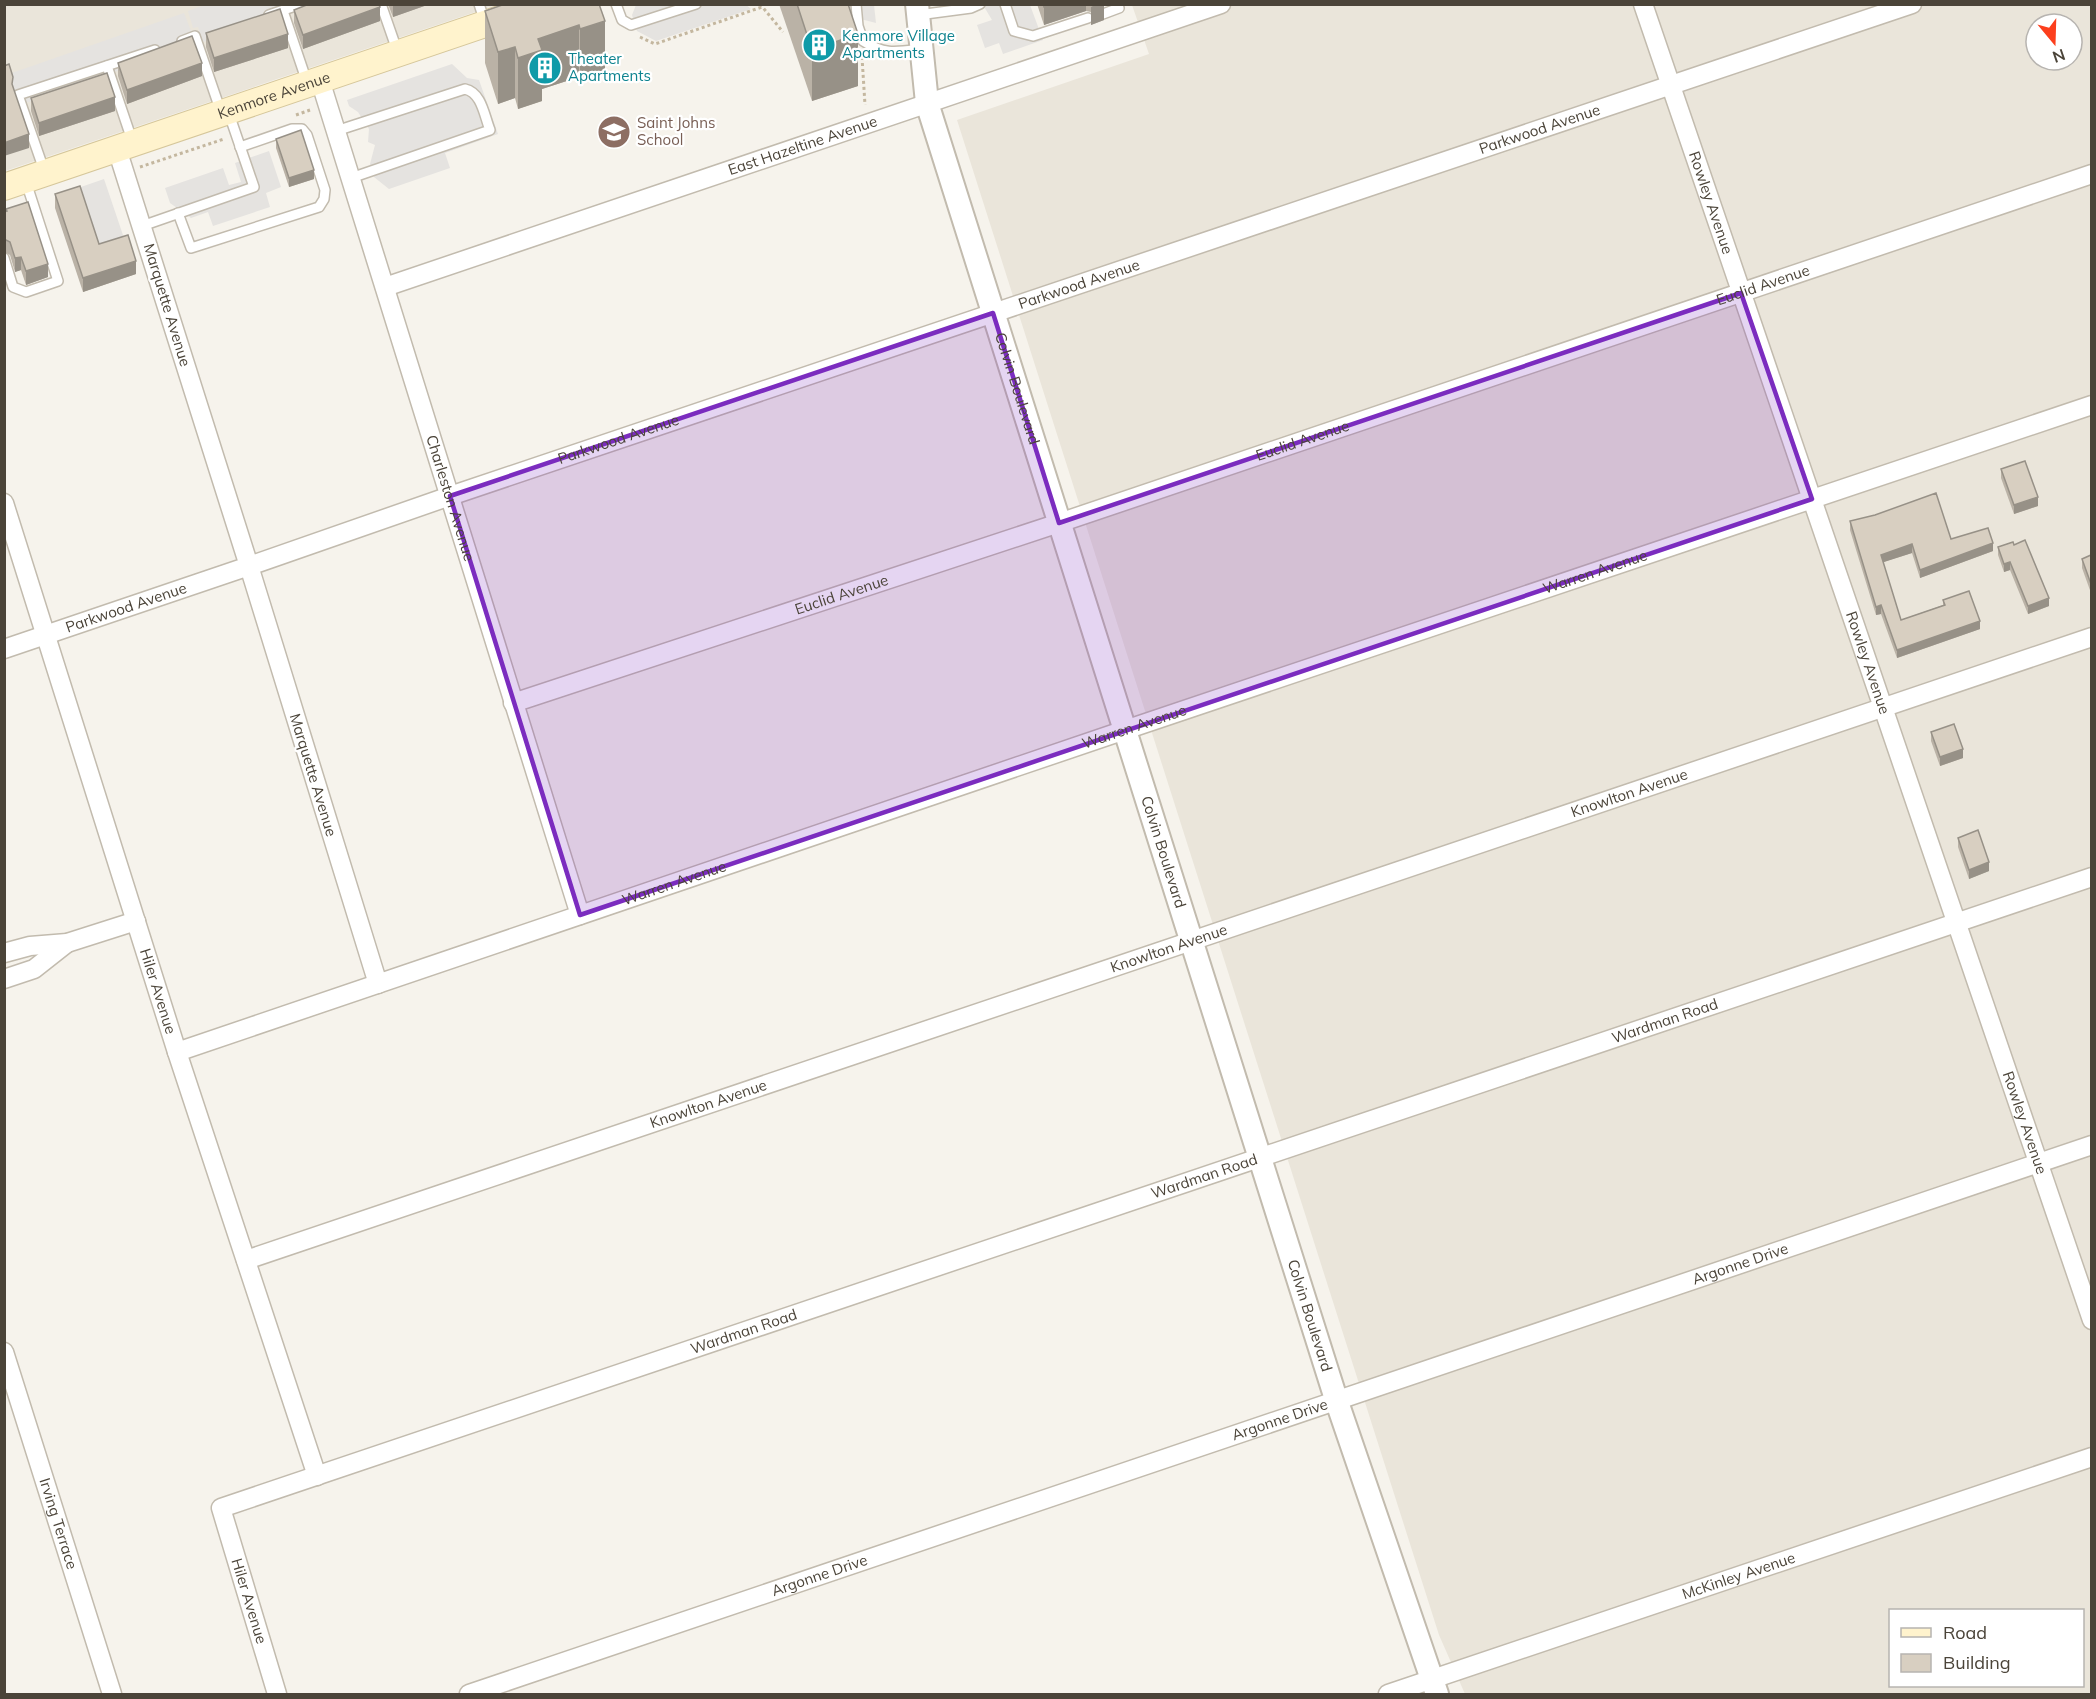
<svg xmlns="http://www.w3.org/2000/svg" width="2096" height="1699" font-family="Mulish,sans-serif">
<rect width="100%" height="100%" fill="#f6f3ec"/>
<g fill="#eae5da" fill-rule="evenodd">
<path d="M5 4 496 5 5 171Z"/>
<path d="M1132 5H2091V1694H1465L1439 1635 957 120 1149 54ZM2036 24H2072V60H2036ZM1890 1610H2082V1686H1890Z"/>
</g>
<g fill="#e5e3e0">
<path d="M207 4 314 5 203 42 198 27 193 28 188 11Z"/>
<path d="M745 4 751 9 656 41 637 31 632 15 636 5Z"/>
<path d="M844 5H874L876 23 845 15Z"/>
<path d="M983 5H1030L1043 40 1003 54 999 43 985 48 977 25 992 20Z"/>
<path d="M184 13 191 31 195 30 200 42 20 105 9 74Z"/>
<path d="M452 64 467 78 479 80 498 134 445 153 450 168 389 189 374 177 370 164 375 145 368 142 369 129 358 112 349 106 347 100Z"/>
<path d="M269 151 281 187 266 193 270 207 213 226 208 212 191 218 170 203 165 188 223 168 229 185 241 182 235 163Z"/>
<path d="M104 179 126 244 100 253 78 188Z"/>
</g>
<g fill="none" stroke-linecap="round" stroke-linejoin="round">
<defs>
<g id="service">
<path d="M381 4 398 53"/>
<path d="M479 4 485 22"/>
<path d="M616 4 622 20 631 25 696 4"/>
<path d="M856 4 858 26 863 41C885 55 896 52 921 49"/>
<path d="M1005 4 1014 31 1033 36 1088 18"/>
<path d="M283 11 307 82"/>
<path d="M1103 14 1119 8 1118 4"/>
<path d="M269 15 301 4"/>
<path d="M918 15 971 8 980 4"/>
<path d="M182 41 195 36 221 112"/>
<path d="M107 66 132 140"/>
<path d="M336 131 465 89C482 93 484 115 490 130L351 178"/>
<path d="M44 170 18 95 155 50"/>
<path d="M178 213 191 248 319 207 324 199 325 190 307 135 302 129H292L240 147"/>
<path d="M142 226 254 187 228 111"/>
<path d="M4 258 13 287 26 292 58 281 26 182"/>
</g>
<g id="minor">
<path id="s1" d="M1643 4 2092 1320"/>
<path id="s2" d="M320 80 580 915"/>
<path id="s3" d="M385 287 1221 4"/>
<path id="s4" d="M4 503 177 1052 317 1476"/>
<path id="s5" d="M4 649 249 566 117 149"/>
<path id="s6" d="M513 703 1059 523 2092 174"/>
<path d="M4 953 30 946 67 943 136 921"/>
<path d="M4 979 34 969 67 943"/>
<path id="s7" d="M378 984 249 566 450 496 1912 4"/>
<path id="s8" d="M177 1052 1125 730 2092 405"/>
<path id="s9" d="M246 1260 2092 637"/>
<path id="s10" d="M4 1352 112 1694"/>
<path id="s11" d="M277 1694 221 1508 2092 877"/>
<path id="s12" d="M469 1694 2092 1145"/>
<path id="s13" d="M1388 1694 2092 1457"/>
</g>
<g id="tertiary">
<path id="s14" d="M917 4 927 103 1336 1399 1437 1694"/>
</g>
<g id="secondary">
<path id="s15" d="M4 187 544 4"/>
</g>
</defs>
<use href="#service" stroke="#c2bbae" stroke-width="12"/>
<use href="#minor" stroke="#c2bbae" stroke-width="21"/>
<use href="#tertiary" stroke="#c2bbae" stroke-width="26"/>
<use href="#secondary" stroke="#d6c79b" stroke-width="28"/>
<g stroke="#c4b79f" stroke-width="3" stroke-dasharray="3 3" stroke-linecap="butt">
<path d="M760 4 783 32"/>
<path d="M640 37 655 44 762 7"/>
<path d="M862 57 865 105"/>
<path d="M296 115 310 110"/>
<path d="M140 167 224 139"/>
</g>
<use href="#service" stroke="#fff" stroke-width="9"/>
<use href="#minor" stroke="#fff" stroke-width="18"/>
<use href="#tertiary" stroke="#fff" stroke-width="22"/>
<use href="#secondary" stroke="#fff3cd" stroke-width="26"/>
</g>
<g fill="#bab2a6">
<path d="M388 4H430L393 17Z"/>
<path d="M599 4 605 73 580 81 579 77 542 89V101L518 109 515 98 498 104 485 63V11Z"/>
<path d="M779 4H848L858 86 812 101Z"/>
<path d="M1037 4H1109L1104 6V20L1091 25V12L1086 11 1044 25Z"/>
<path d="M294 10 380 21 303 49 294 23Z"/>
<path d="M206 33 288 48 214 72 206 47Z"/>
<path d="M118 63 202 76 127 104 118 76Z"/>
<path d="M31 98 115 111 39 136 31 111Z"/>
<path d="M276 139 314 179 289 187 276 148Z"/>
<path d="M55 194 99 244 136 274 83 292 55 208Z"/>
<path d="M6 209 48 277 26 285 21 270 15 272 10 255 4 252V212H6Z"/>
<path d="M2091 427V442L2090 437V428Z"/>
<path d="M2001 469 2038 506 2014 514 2001 478Z"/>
<path d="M1850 521 1993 551 1920 578 1912 553 1883 562 1901 620 1943 605V600L1980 629 1897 658 1881 614 1876 615 1850 530Z"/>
<path d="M2014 545 2049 606 2028 614 2010 570 2004 572 1998 555V547Z"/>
<path d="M2091 555V593L2082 568V559Z"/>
<path d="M1931 732 1963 758 1940 766 1931 741Z"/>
<path d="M1958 838 1989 871 1969 879 1958 847Z"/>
</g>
<g fill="#979187">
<path d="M393 4H430L393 17Z"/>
<path d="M1053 4H1086V11L1044 25V7Z"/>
<path d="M1097 4H1109L1104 6V20L1091 25V7Z"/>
<path d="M380 7V21L303 49V35Z"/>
<path d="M605 21V73L580 81V29Z"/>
<path d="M579 25V77L542 89V101L518 109V58L538 39Z"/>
<path d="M288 34V48L214 72V58Z"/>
<path d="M858 34V86L812 101V50Z"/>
<path d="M515 47V98L498 104V52Z"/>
<path d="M202 63V76L127 104V90Z"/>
<path d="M115 97V111L39 136V123Z"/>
<path d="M29 134V148L4 156V143Z"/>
<path d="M314 170V179L289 187V178Z"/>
<path d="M21 257V270L15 272V258Z"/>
<path d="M136 261V274L83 292V278Z"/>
<path d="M48 264V277L26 285V271Z"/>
<path d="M2038 497V506L2014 514V505Z"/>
<path d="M1993 543V551L1920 578V570Z"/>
<path d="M1912 544V553L1881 563V555Z"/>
<path d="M2010 562V570L2004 572V564Z"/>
<path d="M2049 598V606L2028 614V606Z"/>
<path d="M1881 605V614L1876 615V607Z"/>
<path d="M1980 621V629L1897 658V650Z"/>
<path d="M1963 749V758L1940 766V757Z"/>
<path d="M1989 862V871L1969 879V870Z"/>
</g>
<g fill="#d8cfc1" stroke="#979187" stroke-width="1.5">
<path d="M309 4H379L380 7 303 35 294 10Z"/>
<path d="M505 4H599L605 21 580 29 579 25 538 39 542 50 518 58 515 47 498 52 485 11Z"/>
<path d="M797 4H848L858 34 812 50Z"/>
<path d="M1043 4H1053L1044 7Z"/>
<path d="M280 9 288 34 214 58 206 33Z"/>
<path d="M192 36 202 63 127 90 118 63Z"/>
<path d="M9 64 13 77 12 84 29 134 4 143V66Z"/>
<path d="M107 73 115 97 39 123 31 98Z"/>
<path d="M301 130 314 170 289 178 276 139Z"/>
<path d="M80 186 99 244 128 235 136 261 83 278 55 194Z"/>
<path d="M28 202 48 264 26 271 21 257 15 258 10 242 4 239V212L7 211 6 209Z"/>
<path d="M2025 461 2038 497 2014 505 2001 469Z"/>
<path d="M1936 493 1951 539 1988 528 1993 543 1920 570 1912 544 1881 555 1901 620 1945 605 1943 600 1969 591 1980 621 1897 650 1881 605 1876 607 1850 521 1875 515Z"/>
<path d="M2025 540 2049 598 2028 606 2010 562 2004 564 1998 547 2013 542 2014 545Z"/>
<path d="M2091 555V584L2082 559Z"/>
<path d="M1954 724 1963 749 1940 757 1931 732Z"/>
<path d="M1978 830 1989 862 1969 870 1958 838Z"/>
</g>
<path fill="#7b2cbf" fill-opacity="0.2" stroke="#7b2cbf" stroke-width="4.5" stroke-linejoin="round" d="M1741 293 1812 499 580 915 450 496 993 313 1059 523Z"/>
<defs>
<symbol id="building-disc" viewBox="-11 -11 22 22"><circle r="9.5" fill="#0f9aa8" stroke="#fff"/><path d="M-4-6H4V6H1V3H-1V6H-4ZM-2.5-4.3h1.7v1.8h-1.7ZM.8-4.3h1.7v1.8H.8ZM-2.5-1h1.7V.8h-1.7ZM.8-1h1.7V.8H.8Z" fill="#fff"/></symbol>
<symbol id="school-disc" viewBox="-11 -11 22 22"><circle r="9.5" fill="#8d6e63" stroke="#fff"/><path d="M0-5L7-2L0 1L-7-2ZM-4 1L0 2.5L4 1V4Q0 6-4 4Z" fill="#fff"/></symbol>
</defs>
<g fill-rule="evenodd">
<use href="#building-disc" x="800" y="26" width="38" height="38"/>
<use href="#building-disc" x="526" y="49" width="38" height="38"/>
<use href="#school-disc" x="595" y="113" width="38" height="38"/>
</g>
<g text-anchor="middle" stroke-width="4.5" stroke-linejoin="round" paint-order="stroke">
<g font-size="15" fill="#0d838f" stroke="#fff" text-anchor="start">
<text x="842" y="41">Kenmore Village<tspan x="842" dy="17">Apartments</tspan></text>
<text x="568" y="64">Theater<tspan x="568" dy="17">Apartments</tspan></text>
</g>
<g font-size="15" fill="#4b4439" stroke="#fff">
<text dy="5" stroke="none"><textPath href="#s15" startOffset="285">Kenmore Avenue</textPath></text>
<text dy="5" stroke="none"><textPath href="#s7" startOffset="1800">Parkwood Avenue</textPath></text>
<text dy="5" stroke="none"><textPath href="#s3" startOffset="441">East Hazeltine Avenue</textPath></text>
<text dy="5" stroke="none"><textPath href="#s1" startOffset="210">Rowley Avenue</textPath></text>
<text dy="5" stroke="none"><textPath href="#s7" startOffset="1314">Parkwood Avenue</textPath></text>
<text dy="5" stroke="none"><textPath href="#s6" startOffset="1318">Euclid Avenue</textPath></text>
<text transform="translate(167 305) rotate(73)" y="5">Marquette Avenue</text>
<text dy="5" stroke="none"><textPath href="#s14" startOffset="399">Colvin Boulevard</textPath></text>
<text dy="5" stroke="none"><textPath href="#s7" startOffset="828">Parkwood Avenue</textPath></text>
<text dy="5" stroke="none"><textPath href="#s6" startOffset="832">Euclid Avenue</textPath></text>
<text dy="5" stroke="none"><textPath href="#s2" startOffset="438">Charleston Avenue</textPath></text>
<text dy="5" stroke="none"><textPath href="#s8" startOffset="1497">Warren Avenue</textPath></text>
<text dy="5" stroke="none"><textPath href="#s6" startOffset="346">Euclid Avenue</textPath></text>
<text dy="5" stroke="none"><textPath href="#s5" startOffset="129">Parkwood Avenue</textPath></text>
<text dy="5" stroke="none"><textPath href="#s1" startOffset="696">Rowley Avenue</textPath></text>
<text dy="5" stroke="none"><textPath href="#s8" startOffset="1011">Warren Avenue</textPath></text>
<text transform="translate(313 775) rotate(73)" y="5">Marquette Avenue</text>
<text dy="5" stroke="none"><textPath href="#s9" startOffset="1460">Knowlton Avenue</textPath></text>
<text dy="5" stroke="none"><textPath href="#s14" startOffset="885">Colvin Boulevard</textPath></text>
<text dy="5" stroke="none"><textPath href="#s8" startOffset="525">Warren Avenue</textPath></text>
<text dy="5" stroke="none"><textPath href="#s9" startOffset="974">Knowlton Avenue</textPath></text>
<text dy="5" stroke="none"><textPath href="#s4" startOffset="512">Hiler Avenue</textPath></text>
<text dy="5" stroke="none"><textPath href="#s11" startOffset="1718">Wardman Road</textPath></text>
<text dy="5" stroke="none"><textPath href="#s9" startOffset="488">Knowlton Avenue</textPath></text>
<text dy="5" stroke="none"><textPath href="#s1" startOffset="1182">Rowley Avenue</textPath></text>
<text dy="5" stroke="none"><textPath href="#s11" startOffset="1232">Wardman Road</textPath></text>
<text dy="5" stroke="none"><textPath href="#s12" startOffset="1342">Argonne Drive</textPath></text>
<text dy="5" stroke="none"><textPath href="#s14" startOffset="1371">Colvin Boulevard</textPath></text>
<text dy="5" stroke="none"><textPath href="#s11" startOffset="746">Wardman Road</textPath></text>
<text dy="5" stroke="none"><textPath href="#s12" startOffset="856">Argonne Drive</textPath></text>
<text dy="5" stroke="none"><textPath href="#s10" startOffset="180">Irving Terrace</textPath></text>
<text dy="5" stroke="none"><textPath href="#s12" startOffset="370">Argonne Drive</textPath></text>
<text dy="5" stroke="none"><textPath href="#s13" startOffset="370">McKinley Avenue</textPath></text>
<text transform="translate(249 1601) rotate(73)" y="5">Hiler Avenue</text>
</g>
<g font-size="15" fill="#785e54" stroke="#fff" text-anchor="start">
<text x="637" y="128">Saint Johns<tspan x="637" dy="17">School</tspan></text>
</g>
</g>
<rect width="2096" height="1699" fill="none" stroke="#4b4439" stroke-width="12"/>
<rect x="1889" y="1609" width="195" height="78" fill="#ffffff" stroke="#b7b4b0" stroke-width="1.5"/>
<rect x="1901" y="1628" width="30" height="9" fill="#fff3cd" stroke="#b7b4b0" stroke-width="1.5"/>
<text x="1943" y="1639" font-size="18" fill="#4b4439">Road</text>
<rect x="1901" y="1654" width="30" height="18" fill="#d8cfc1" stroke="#b7b4b0" stroke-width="1.5"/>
<text x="1943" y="1669" font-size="18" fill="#4b4439">Building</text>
<g transform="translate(2054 42) rotate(161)"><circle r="28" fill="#ffffff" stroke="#b7b4b0" stroke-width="1.5"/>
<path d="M0-4.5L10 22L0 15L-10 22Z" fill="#fc3f1d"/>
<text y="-9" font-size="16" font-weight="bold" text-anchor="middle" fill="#4b4439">N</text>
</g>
</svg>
